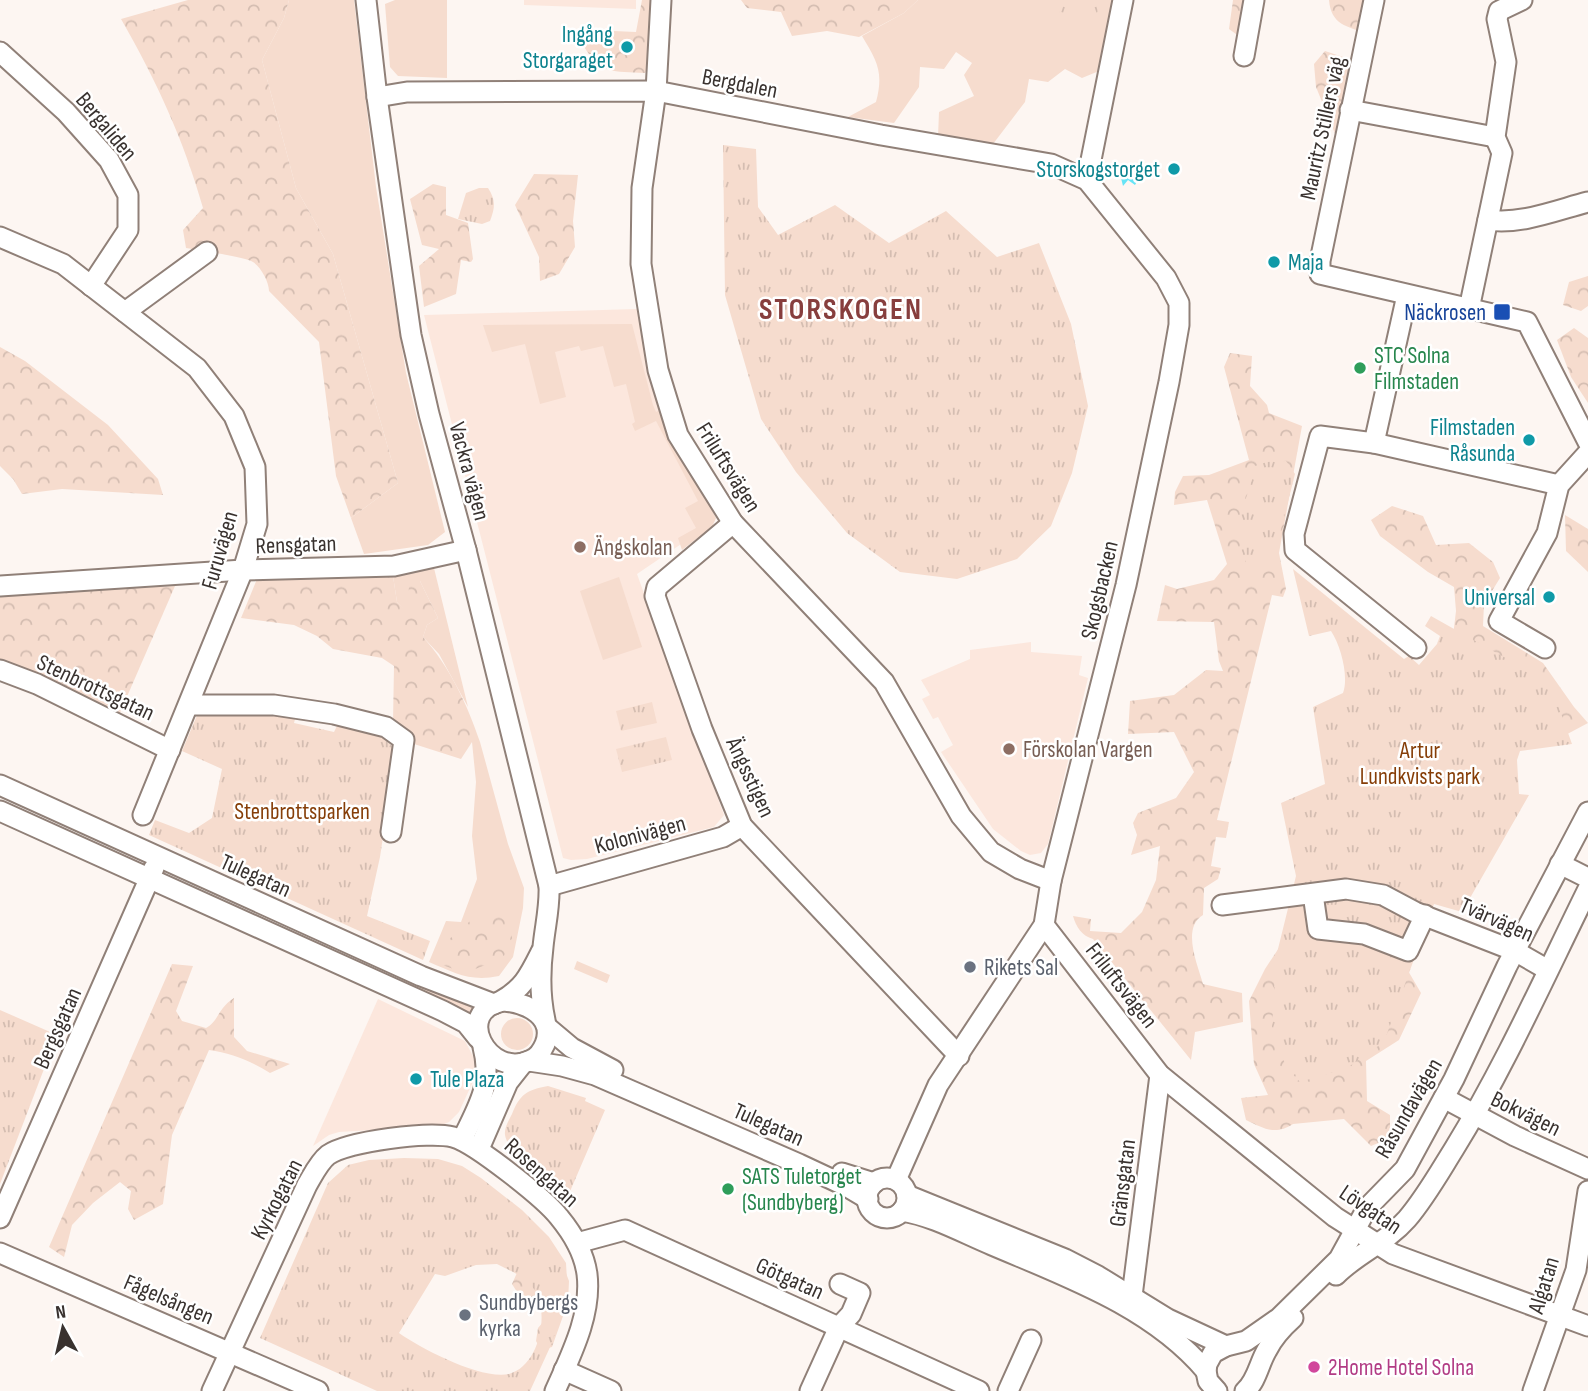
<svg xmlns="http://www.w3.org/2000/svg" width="1588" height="1391" font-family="'Sofia Sans Condensed',sans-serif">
<defs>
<pattern id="forest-crowns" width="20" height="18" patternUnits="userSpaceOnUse" patternTransform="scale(1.75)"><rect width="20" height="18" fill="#f6dcce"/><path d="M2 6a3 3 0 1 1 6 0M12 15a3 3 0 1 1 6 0" fill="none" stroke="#d4bdb1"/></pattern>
<pattern id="park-tufts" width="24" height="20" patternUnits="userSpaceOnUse" patternTransform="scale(1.75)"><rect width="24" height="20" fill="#f6dcce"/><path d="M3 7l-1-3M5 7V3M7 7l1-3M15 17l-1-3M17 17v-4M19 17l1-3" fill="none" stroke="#d4bdb1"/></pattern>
<pattern id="water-ripples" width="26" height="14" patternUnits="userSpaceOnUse" patternTransform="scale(1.75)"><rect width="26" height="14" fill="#66e4f6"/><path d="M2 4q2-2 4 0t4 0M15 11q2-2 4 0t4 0" fill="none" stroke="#59c4d3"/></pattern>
</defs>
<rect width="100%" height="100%" fill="#fdf6f2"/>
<g fill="#fce7dd">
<path d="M524 0H636V9L524 5Z"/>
<path d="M637 309 658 407 715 521 637 574 724 815 714 827 587 859 571 860 563 858 424 315Z"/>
<path d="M1031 642V652L1082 656 1079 675 1088 678 1048 844 1041 853 1030 855 1021 851 993 829 941 752 953 745 938 717 933 719 922 699 930 695 921 680 970 659V650Z"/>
<path d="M378 999 465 1041 475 1060 476 1075 459 1112 449 1122 439 1126 339 1132 329 1135 313 1146Z"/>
</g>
<g fill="#f6dcce">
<path d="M289 0H354L376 187 406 373 445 532 428 545 364 554 351 518 398 483 333 254 296 188 262 60 284 18Z"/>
<path d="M395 0H447V78L398 76 390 67 385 4Z"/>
<path d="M918 0H1113L1099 71 1082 78 1065 69 1048 82 1029 79 1025 102 993 144 938 137 939 112 974 96 964 75 972 63 956 52 944 69 920 67 919 87 894 123 848 117 876 102C884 72 877 61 862 36L904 13Z"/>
<path d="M632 324 653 405 656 412 660 410 716 518 712 527 682 550 678 538 696 528 685 508 698 501 656 421 635 431 632 424 635 422 626 384 614 387 603 346 581 351 579 346 555 352 566 397 540 404 525 344 492 352 483 325Z"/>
<path d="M433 564 468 707 439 654 423 637 427 625 438 618 420 581 406 611 397 602 393 576Z"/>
<path d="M619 577 642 647 603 660 580 591Z"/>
<path d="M472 742H480L508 844 524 888 523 908 513 957 499 976C470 982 455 973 429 962L446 921 461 922 477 879 472 836 476 782Z"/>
<path d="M577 961 610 975 607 983 574 969Z"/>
<path d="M403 976 481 1008 475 1023 398 988Z"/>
<circle cx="517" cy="1034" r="16"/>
</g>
<g fill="url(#forest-crowns)">
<path d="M188 0H289L284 18 262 60 296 188 333 254 398 483 351 518 336 476 319 342 269 291C269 282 261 267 253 262 245 257 198 250 186 248L183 230 203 208C183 138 157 82 121 19Z"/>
<path d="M642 0H654L650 66 645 73C613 71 601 75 583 45L591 30 636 32Z"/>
<path d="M741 0H918L904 13 859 37 827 31 792 36 781 12 747 8Z"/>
<path d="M1233 0H1247L1240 37 1229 29Z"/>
<path d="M1329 0H1373L1367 34C1347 26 1331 25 1329 0Z"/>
<path d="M1325 51 1349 59V76L1336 136 1316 87 1314 64Z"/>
<path d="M534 174 578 175 573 221 575 247 559 274 540 281 539 257 515 205Z"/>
<path d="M433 184 446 187V215L468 223 473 259 471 262 461 260 456 294 424 307 419 266 439 249 422 245 410 199Z"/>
<path d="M1588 276V306L1581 311 1563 305 1569 282Z"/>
<path d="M1574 328 1588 338V403L1571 377 1557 340Z"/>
<path d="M0 347 25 361 108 425 158 479 163 495 62 489 22 494 13 479 0 466Z"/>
<path d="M1230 353 1252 356 1250 386 1267 405 1269 413 1302 426 1279 553 1286 589 1283 597 1272 595 1217 820 1229 822 1226 838 1216 837 1211 866 1221 868 1218 879 1204 888 1203 915C1181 928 1198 965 1203 984L1242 993 1243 1022 1195 1032 1191 1060 1093 939C1082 936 1076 927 1073 916L1091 919 1090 931 1121 933 1142 912 1156 880 1160 846 1131 855 1137 835 1133 823 1138 813 1176 798 1194 772 1174 732 1128 734 1130 701 1174 695 1206 670 1223 671 1219 661 1214 622 1157 621 1165 585 1177 589 1214 580 1227 564 1207 500 1174 505 1175 492 1183 476 1209 475 1249 460 1224 367Z"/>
<path d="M1392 506 1423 516 1436 545 1469 543 1493 562 1500 578 1484 604 1483 626 1543 663 1574 707 1588 723 1558 739 1453 636 1456 611 1454 587 1428 572 1380 536 1371 520Z"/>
<path d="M1565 515 1588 529V572L1566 551Z"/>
<path d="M393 576 397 602 406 610 410 580 420 581 438 618 427 625 423 637C450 667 467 704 480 742H472L461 759 414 744 393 722 394 666 382 658 333 649 317 636 294 625 241 618 257 579Z"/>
<path d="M175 586 119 715 0 660V594Z"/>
<path d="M494 912 509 924 512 938 504 956C493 960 482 968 471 970 460 972 438 967 435 956L442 943 457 934 477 914Z"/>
<path d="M1288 934 1407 969 1421 993 1399 1040 1366 1061 1367 1101 1390 1115V1138L1371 1146 1344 1119 1293 1124C1275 1136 1263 1128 1246 1120L1241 1098 1268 1095 1254 1064 1249 1001 1265 969Z"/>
<path d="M172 964 193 966 176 1011 182 1021 206 1028C219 1021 217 1009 234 998V1037L247 1051 290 1064 270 1073C251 1061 231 1053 209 1050L172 1135 163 1204 134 1220 128 1209 131 1191 120 1182 93 1203 72 1225 64 1257 49 1247Z"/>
<path d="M561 1260 569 1281 568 1302 552 1347 541 1350 536 1341 538 1328 550 1314 546 1302C525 1306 522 1300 512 1284L520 1266Z"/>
</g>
<g fill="url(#park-tufts)" fill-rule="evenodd">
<path d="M1062 0H1099L1096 22 1059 17Z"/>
<path d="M723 145 756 149 758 207 778 235 835 205 889 243 946 211 997 257 1039 243 1071 324 1088 406 1072 473 1051 526 1017 559 957 579 900 572 847 533 796 472 761 419 725 295Z"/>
<path d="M479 188H488C496 200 495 208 490 221L482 224 458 219 466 193Z"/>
<path d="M1286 461 1295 474 1275 553 1257 568 1248 567C1227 521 1247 509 1255 466L1267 462Z"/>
<path d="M1293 569 1404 659 1409 656 1419 665 1437 644 1440 636 1425 626 1431 616 1550 683 1572 744 1520 751 1517 760 1519 794 1529 795 1462 912 1434 904 1384 1042 1347 1068 1300 1082 1286 1067 1272 1027 1276 957 1296 876 1281 803 1325 784 1313 707 1343 693C1349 677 1341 646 1331 631L1309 636Z"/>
<path d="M652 702 657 723 621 731 616 711Z"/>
<path d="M198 713 296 715 294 723 334 732 338 724 379 735 396 749 380 857 367 916 430 941 423 960 149 835 155 820 189 833 212 818 222 769 182 751Z"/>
<path d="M666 737 672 760 622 772 616 749Z"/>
<path d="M0 1010 57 1035 0 1184Z"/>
<path d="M548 1086 586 1098 585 1101 605 1110 568 1196C551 1184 508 1155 505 1135 504 1128 509 1120 512 1114 520 1094 527 1090 548 1086Z"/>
<path d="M404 1158 438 1159 462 1166 481 1178 522 1210 549 1237 566 1263 568 1297 551 1345 530 1391H377L260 1338 328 1183 348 1165 369 1160ZM497 1264C511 1271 528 1278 536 1292 549 1316 539 1366 509 1374 481 1380 422 1349 399 1333L435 1274 445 1276 476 1265Z"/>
</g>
<path fill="url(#water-ripples)" d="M1137 165 1140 174 1147 175V177L1140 176 1135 185 1128 180 1123 186 1121 178 1124 168 1127 167 1129 177H1131Z"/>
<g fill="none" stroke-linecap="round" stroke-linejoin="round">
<defs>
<g id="minor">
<path d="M366 0 377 97 411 335 429 414 466 550 549 886C550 907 545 926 543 947 540 971 540 997 545 1020"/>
<path d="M661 0 656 91 642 188 641 264 658 370 678 435 733 523 884 682 961 816 991 852 1020 869 1051 881"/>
<path d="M1374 0 1320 261V274L1527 322 1588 442"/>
<path d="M0 52 66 112 109 160 128 195V230L91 286"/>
<path d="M1244 56 1254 0"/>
<path d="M377 97 407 92 656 91 881 135 1051 164 1087 180 1166 278 1179 303V325L1169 382 1126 585 1051 881 1044 925 938 1085 896 1180"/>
<path d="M1350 110 1495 137"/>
<path d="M1087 180 1123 0"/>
<path d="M1488 220C1520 225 1557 210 1588 202"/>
<path d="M0 237 63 264 197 368 234 416 255 467 257 524 243 570 143 815"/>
<path d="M1469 309 1502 153 1495 137 1506 62 1497 19 1499 11 1522 0"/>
<path d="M125 312 207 252"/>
<path d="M1374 443 1407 295"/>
<path d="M733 523 657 587 655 596 702 729 742 826 959 1056"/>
<path d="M0 586 243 570 394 566 466 550"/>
<path d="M1416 648 1295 550 1294 534 1320 436 1374 443 1559 485"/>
<path d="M1545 648 1499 621 1547 533 1559 485 1588 453"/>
<path d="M0 670 37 684 170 750"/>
<path d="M189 705H274L334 714 386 727 404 740 391 832"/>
<path d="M0 785 421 976 494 1004"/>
<path d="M0 811 443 1011 466 1023 478 1038"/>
<path d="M1560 864 1588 878"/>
<path d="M549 886 723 837 742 826"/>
<path d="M1313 894 1318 929 1364 934 1408 951 1425 915"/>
<path d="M1222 905 1346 889 1383 895 1415 912 1515 951 1548 970"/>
<path d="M1044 925 1160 1075 1335 1217 1393 1254 1588 1326"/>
<path d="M504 1001C527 1003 556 1017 545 1044 542 1051 538 1057 531 1060 488 1081 451 1010 504 1001Z"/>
<path d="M499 1002C523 989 529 976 541 952"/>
<path d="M547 1027 572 1048 613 1070"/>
<path d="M529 1061 562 1066 595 1075 799 1164 846 1186 868 1199"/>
<path d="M1444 1098 1515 1136 1588 1169"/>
<path d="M462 1140C478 1106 493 1085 483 1047"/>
<path d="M479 1149 508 1082 523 1063"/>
<path d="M842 1173 874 1183"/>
<circle cx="887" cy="1198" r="20"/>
<path d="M907 1195 1065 1259 1098 1276 1168 1319 1226 1346"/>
<path d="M902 1211C933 1216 963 1233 992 1245 1067 1277 1152 1307 1206 1371"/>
<path d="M0 1218 154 868"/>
<path d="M577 1243 625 1230 979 1391"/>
<path d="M0 1253 318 1391"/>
<path d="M1336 1275C1358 1253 1386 1243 1407 1219 1425 1198 1439 1173 1454 1149 1505 1066 1545 976 1588 889"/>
<path d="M1132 1296 1160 1075"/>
<path d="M564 1370 611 1391"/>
<path d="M212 1391 307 1185C313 1175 319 1162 328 1155 349 1141 429 1131 453 1137 475 1143 545 1199 559 1217 573 1234 584 1252 587 1274 592 1314 571 1355 555 1391"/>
<path d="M810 1391 839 1327 851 1314 860 1293 840 1284"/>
<path d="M1008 1391 1031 1340"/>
<path d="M1217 1391 1208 1381 1206 1371 1207 1364 1213 1353 1226 1346 1246 1341 1279 1318 1339 1259 1367 1208 1405 1169 1454 1079 1507 966 1588 812"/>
<path d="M1245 1391C1257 1381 1259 1363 1267 1350 1273 1338 1283 1327 1293 1318"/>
<path d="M1533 1391 1576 1270 1588 1191"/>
</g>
</defs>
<use href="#minor" stroke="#908078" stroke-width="23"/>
<use href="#minor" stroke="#fff" stroke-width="19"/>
</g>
<g fill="#0f9aa8" stroke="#fff" stroke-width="2.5">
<circle cx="627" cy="47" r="7"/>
<circle cx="1174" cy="169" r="7"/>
<circle cx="1274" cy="262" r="7"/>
<circle cx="1529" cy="440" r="7"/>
<circle cx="1549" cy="597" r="7"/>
<circle cx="416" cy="1079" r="7"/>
</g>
<rect fill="#1a4fb4" stroke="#fff" stroke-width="2.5" x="1493" y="303" width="18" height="18" rx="3.5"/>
<g fill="#2e9e5b" stroke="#fff" stroke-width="2.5">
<circle cx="1360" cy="368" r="7"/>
<circle cx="728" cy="1189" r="7"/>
</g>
<g fill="#8d6e63" stroke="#fff" stroke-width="2.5">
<circle cx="580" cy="547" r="7"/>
<circle cx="1009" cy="749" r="7"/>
</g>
<g fill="#6b7280" stroke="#fff" stroke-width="2.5">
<circle cx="970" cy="967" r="7"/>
<circle cx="465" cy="1315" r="7"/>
</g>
<circle fill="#d1479c" stroke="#fff" stroke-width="2.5" cx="1314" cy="1367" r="7"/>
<g text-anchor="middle" stroke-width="5" stroke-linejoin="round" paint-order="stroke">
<g font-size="23" fill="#0d838f" stroke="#fff" text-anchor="end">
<text x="613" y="42">Ingång<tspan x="613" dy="26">Storgaraget</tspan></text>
<text x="1160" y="177">Storskogstorget</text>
<text x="1288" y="270" text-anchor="start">Maja</text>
<text x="1515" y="435">Filmstaden<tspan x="1515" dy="26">Råsunda</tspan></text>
<text x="1535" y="605">Universal</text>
<text x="430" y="1087" text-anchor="start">Tule Plaza</text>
</g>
<g font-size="23" fill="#39322f" stroke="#fff">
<text transform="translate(740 83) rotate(11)" y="8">Bergdalen</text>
<text transform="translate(107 126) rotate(50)" y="8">Bergaliden</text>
<text transform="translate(1322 128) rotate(-78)" y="8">Mauritz Stillers väg</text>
<text transform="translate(729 467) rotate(58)" y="8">Friluftsvägen</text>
<text transform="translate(470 471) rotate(75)" y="8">Vackra vägen</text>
<text transform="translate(296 544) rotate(-2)" y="8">Rensgatan</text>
<text transform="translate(219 550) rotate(-74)" y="8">Furuvägen</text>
<text transform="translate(1099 590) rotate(-77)" y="8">Skogsbacken</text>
<text transform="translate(96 687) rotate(25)" y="8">Stenbrottsgatan</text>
<text transform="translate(751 777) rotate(65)" y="8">Ängsstigen</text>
<text transform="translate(640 834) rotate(-15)" y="8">Kolonivägen</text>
<text transform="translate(256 875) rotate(24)" y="8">Tulegatan</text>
<text transform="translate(1497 919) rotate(24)" y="8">Tvärvägen</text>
<text transform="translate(1122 985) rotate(52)" y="8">Friluftsvägen</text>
<text transform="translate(57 1028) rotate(-66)" y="8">Bergsgatan</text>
<text transform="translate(1408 1108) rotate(-60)" y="8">Råsundavägen</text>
<text transform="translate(1526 1113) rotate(26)" y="8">Bokvägen</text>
<text transform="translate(769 1124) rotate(24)" y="8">Tulegatan</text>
<text transform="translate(542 1172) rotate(42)" y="8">Rosengatan</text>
<text transform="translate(1122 1183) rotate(-83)" y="8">Gränsgatan</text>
<text transform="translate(276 1199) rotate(-63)" y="8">Kyrkogatan</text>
<text transform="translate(1371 1209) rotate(34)" y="8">Lövgatan</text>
<text transform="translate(790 1278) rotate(24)" y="8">Götgatan</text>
<text transform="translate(1543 1285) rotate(-73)" y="8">Algatan</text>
<text transform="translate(169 1299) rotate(23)" y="8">Fågelsången</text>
</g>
<g font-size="23" fill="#164399" stroke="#fff" text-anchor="end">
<text x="1486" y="320">Näckrosen</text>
</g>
<g font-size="23" fill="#27864d" stroke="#fff" text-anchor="start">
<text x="1374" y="363">STC Solna<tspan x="1374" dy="26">Filmstaden</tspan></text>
<text x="742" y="1184">SATS Tuletorget<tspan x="742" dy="26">(Sundbyberg)</tspan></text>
</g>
<g font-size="23" fill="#785e54" stroke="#fff" text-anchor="start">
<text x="594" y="555">Ängskolan</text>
<text x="1023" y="757">Förskolan Vargen</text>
</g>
<g font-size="23" fill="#863e08" stroke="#fff">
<text x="1420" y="758">Artur<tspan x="1420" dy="26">Lundkvists park</tspan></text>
<text x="302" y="819">Stenbrottsparken</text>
</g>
<g font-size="23" fill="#5b616d" stroke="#fff" text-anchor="start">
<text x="984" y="975">Rikets Sal</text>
<text x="479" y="1310">Sundbybergs<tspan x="479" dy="26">kyrka</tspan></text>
</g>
<g font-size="23" fill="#b23c85" stroke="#fff" text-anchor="start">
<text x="1328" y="1375">2Home Hotel Solna</text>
</g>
<g font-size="30" font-weight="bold" letter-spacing="2" fill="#873e3d" stroke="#fff">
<text x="841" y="319">STORSKOGEN</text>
</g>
</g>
<g transform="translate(63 1328) rotate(352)" stroke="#ffffff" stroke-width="5" paint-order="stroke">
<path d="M0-5L12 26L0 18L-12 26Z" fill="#39322f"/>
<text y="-10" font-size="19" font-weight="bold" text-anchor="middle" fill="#39322f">N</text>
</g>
</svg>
